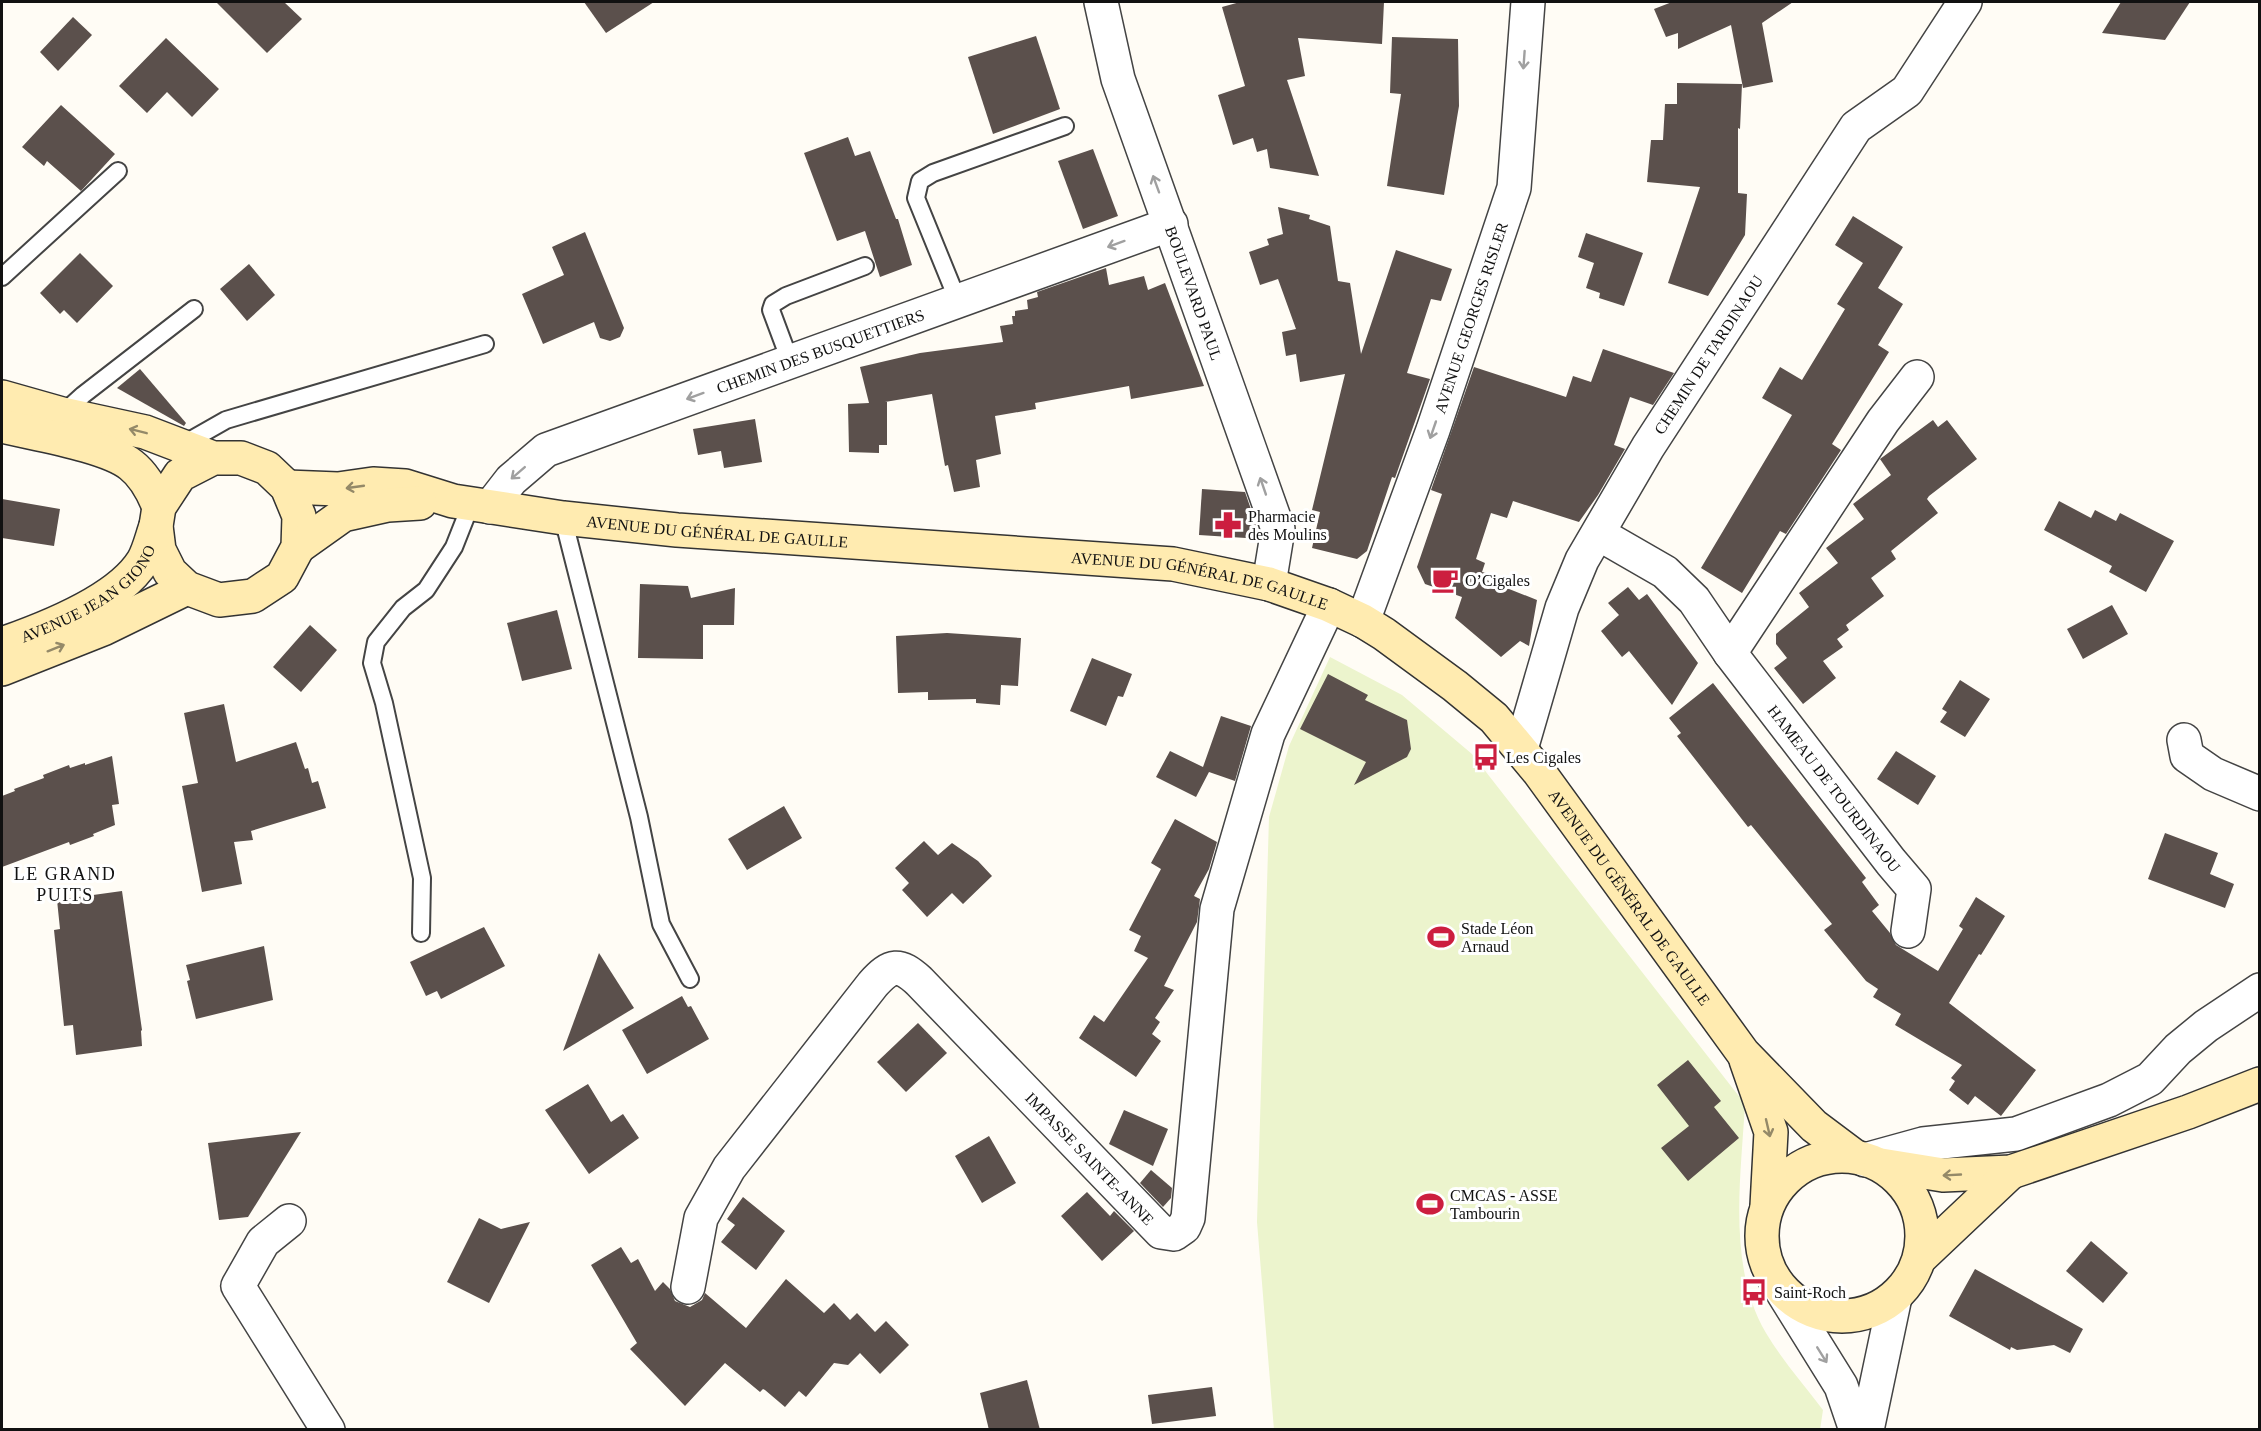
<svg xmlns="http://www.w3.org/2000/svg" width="2261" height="1431" font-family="'Times New Roman',serif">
<rect width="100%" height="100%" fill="#fffcf5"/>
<path fill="#ecf4cd" d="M1330 657 1402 695 1472 754 1745 1104C1741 1177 1727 1267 1766 1333 1782 1360 1804 1385 1823 1410L1820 1430H1274L1257 1222 1269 817 1289 746Z"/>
<g fill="#5b504c">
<path d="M216 2H284L302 19 267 53Z"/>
<path d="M584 2H654L606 33Z"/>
<path d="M1240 2H1384L1382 44 1298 38 1305 76 1287 80 1319 176 1270 168 1267 149 1257 152 1253 138 1233 145 1218 95 1245 86 1222 7Z"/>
<path d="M1672 2H1793L1762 23 1773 82 1743 88 1731 25 1678 49V33L1666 37 1654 9Z"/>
<path d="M2121 2H2190L2165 40 2102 33Z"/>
<path d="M73 17 92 35 58 71 40 52Z"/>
<path d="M1036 36 1060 109 993 134 968 57Z"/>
<path d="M1392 37 1458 39 1459 106 1444 195 1387 186 1401 94 1390 93Z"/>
<path d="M166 38 219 89 192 117 167 92 147 113 119 86Z"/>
<path d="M1677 83 1742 84 1740 129 1738 128V193L1747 194 1745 235 1708 296 1668 283 1700 187 1647 182 1651 140H1663L1665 104H1677Z"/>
<path d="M61 105 115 154 81 191 47 161 44 166 22 147Z"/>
<path d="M848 137 855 156 870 151 896 219H898L912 265 880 277 865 231 837 241 804 153Z"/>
<path d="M1093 149 1118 216 1083 229 1058 161Z"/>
<path d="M1278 207 1310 215 1309 219 1330 226 1338 281 1350 283 1361 354 1396 250 1452 269 1441 301 1431 299 1407 373 1430 379 1395 478 1392 477 1367 551 1357 559 1312 548 1320 512 1312 510 1345 374 1300 382 1296 354 1286 356 1282 332 1296 329 1278 279 1260 285 1249 252 1269 245 1267 239 1283 234Z"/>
<path d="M1853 216 1903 247 1878 288 1903 304 1878 345 1889 352 1832 444 1841 450 1786 534 1780 531 1742 593 1701 568 1792 415 1762 398 1780 367 1802 380 1845 309 1837 304 1863 263 1835 245Z"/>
<path d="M585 232 624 328 620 337 610 341 600 338 594 322 543 344 522 294 564 275 552 247Z"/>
<path d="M1586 233 1643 253 1624 306 1599 298 1600 293 1586 288 1594 263 1578 257Z"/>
<path d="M80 253 113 286 77 323 64 310 60 314 40 293Z"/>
<path d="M249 264 275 295 247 321 220 289Z"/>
<path d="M1106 268 1109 285 1144 276 1148 290 1165 283 1204 386 1131 399 1129 386 1035 403 1036 409 995 416 1001 454 976 460 980 487 954 492 948 465 945 466 932 394 885 402H887V445H879V453L849 452 848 404 869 403 860 367 920 353 1003 342 1000 326 1013 324 1012 316H1015V311L1028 309 1027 300 1038 297 1037 292Z"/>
<path d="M1603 349 1674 373 1653 405 1630 397 1614 445 1625 449 1598 495 1579 522 1513 501 1507 518 1491 513 1476 559 1485 563 1482 572 1486 573 1484 579 1537 600 1529 646 1520 641 1501 657 1455 618 1462 597 1425 584 1417 567 1442 494 1431 490 1474 367 1566 397 1573 376 1591 382Z"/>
<path d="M140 369 186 423 184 426 117 388Z"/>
<path d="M755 419 762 462 724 468 721 451 698 455 693 429Z"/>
<path d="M1933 420 1938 427 1947 420 1977 459 1929 496 1927 499 1938 513 1891 551 1896 559 1871 578 1884 596 1846 625 1849 630 1837 639 1843 647 1823 661 1836 678 1803 704 1774 668 1787 658 1776 644V634L1809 607 1799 593 1838 563 1826 548 1864 519 1853 504 1891 475 1880 459Z"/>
<path d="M1202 489 1245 492 1256 524V531L1246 538 1199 535Z"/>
<path d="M2 499 60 509 54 546 2 538Z"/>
<path d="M2059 501 2091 518 2095 510 2116 521 2120 513 2174 541 2146 592 2109 572 2112 566 2044 530Z"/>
<path d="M640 584 688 586 691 598 735 588 734 625H703V659L638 658Z"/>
<path d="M1628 587 1639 600 1647 594 1698 663 1672 705 1629 651 1622 657 1601 631 1619 615 1608 603Z"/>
<path d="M2112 605 2128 634 2083 659 2067 629Z"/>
<path d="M557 610 572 669 522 681 507 623Z"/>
<path d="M310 625 337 650 301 692 273 667Z"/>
<path d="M947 633 1021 638 1018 686 1001 685 1000 705 976 703V699L928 700V692L898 693 896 636Z"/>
<path d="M1092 658 1132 674 1123 697 1118 696 1106 726 1070 711Z"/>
<path d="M1328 674 1368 695 1365 700 1407 720 1411 749 1407 757 1354 785 1366 762 1300 729Z"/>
<path d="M1960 680 1990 699 1965 737 1940 722 1947 712 1942 709Z"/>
<path d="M1713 683 1866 878 1862 882 1879 905 1872 911 1890 933 1896 945 1938 971 1963 929 1959 926 1976 897 2005 916 1981 955 1979 954 1949 1003 2036 1070 2001 1116 1975 1096 1968 1105 1949 1090 1955 1081 1951 1078 1962 1065 1895 1025 1901 1014 1873 997 1878 989 1866 981 1824 930 1832 924 1751 825 1748 827 1677 736 1681 733 1669 718Z"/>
<path d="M224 704 236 762 296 742 305 769 308 768 312 783 318 781 326 808 251 831 253 840 234 842 242 884 202 892 182 786 198 783 184 713Z"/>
<path d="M1221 716 1251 726 1235 781 1209 772 1196 797 1156 777 1170 751 1203 767Z"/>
<path d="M1896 751 1936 776 1918 805 1877 779Z"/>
<path d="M112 756 119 804 112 805 115 825 93 834 94 836 70 845 69 842 2 867V796L15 791 14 789 44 778 43 775 69 765 70 768 85 763V765Z"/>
<path d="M784 806 802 838 747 870 728 839Z"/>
<path d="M1175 819 1217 842 1209 869 1194 896 1200 899 1197 922 1164 986 1174 990 1155 1018 1160 1022 1152 1034 1161 1041 1136 1077 1079 1038 1094 1015 1104 1022 1148 958 1134 951 1141 936 1129 930 1161 869 1151 863Z"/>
<path d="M2165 833 2218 853 2210 874 2234 884 2225 908 2148 879Z"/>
<path d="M924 841 938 855 952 843 978 861 992 876 963 904 952 893 927 917 902 890 909 883 895 868Z"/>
<path d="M122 891 142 1030 141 1031 142 1046 76 1055 73 1025 64 1026 54 930 60 929 57 900Z"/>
<path d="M484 927 505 966 441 999 437 991 426 996 410 962Z"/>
<path d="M264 946 273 1000 196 1019 187 981 190 980 186 965Z"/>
<path d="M599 953 634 1008 563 1051Z"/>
<path d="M682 996 688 1007 691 1006 709 1039 647 1074 622 1030Z"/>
<path d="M918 1023 947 1053 906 1092 877 1062Z"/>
<path d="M1688 1060 1721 1101 1714 1107 1739 1138 1688 1181 1661 1148 1689 1126 1657 1085Z"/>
<path d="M588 1084 611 1122 623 1114 639 1138 589 1174 545 1110Z"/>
<path d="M1124 1110 1168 1129 1153 1166 1109 1144Z"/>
<path d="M301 1132 248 1217 219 1220 208 1143Z"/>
<path d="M989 1136 1016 1183 982 1203 955 1156Z"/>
<path d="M1151 1170 1172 1188 1171 1198 1163 1207 1140 1183Z"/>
<path d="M1087 1192 1110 1216 1114 1211 1134 1231 1102 1261 1061 1216Z"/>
<path d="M743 1197 785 1231 756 1270 721 1242 735 1225 727 1219Z"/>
<path d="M479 1218 501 1229 530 1222 489 1303 447 1282Z"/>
<path d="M2091 1241 2128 1273 2103 1303 2066 1271Z"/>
<path d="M621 1247 631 1263 638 1259 655 1291 663 1282 670 1289 675 1301 690 1307 702 1300 705 1293 746 1328 786 1279 824 1313 834 1303 850 1320 857 1313 875 1332 886 1321 909 1345 880 1374 860 1353 848 1365 834 1363 806 1397 799 1391 785 1407 765 1390 763 1389 760 1392 725 1363 685 1406 630 1349 637 1343 591 1265Z"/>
<path d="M1975 1269 2083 1329 2070 1353 2054 1345 2017 1350 2011 1347 2010 1350 1949 1316Z"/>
<path d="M1027 1380 1040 1430H989L980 1393Z"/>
<path d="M1212 1387 1216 1416 1152 1424 1148 1395Z"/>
</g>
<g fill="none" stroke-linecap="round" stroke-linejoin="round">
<defs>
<g id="lane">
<path d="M2 277 118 171"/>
<path d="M958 301 916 198 920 181 933 173 1065 126"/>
<path d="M790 361 771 310 773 304 786 296 865 266"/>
<path d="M61 415 83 395 194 309"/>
<path d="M182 445 226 420 485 344"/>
<path d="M563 518 639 817 661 924 690 979"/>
<path d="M421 933 422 878 384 703 372 663 376 642 403 608 426 590 454 547 471 504"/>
</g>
<g id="street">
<path id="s1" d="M1101 2 1118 79 1278 529 1269 584"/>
<path id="s2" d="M490 507 511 480 546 450 1171 224"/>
<path d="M1599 534 1665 572 1694 600 1730 653 1883 421 1917 377"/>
<path id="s3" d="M1363 621 1433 430 1514 188 1528 2"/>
<path id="s4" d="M1730 653 1891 862 1914 889 1908 931"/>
<path d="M2184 740 2187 756 2213 774 2260 794"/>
<path id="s5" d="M1521 749 1562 608 1582 560 1648 447 1856 127 1907 91 1965 2"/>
<path d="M1865 1160 1923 1144 2016 1134 2109 1100 2150 1079 2178 1049 2206 1026 2260 990"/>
<path d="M289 1221 263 1242 238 1286 328 1430"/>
<path id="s6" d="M688 1287 701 1218 729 1168 873 984C891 964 899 963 919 981L1161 1232 1174 1234 1184 1227 1188 1218 1217 909 1268 734 1329 605"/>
<path d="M1780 1288 1841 1386 1856 1430"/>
<path d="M1867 1430 1895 1297"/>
</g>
<g id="secondary">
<path d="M2 397 62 414 145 432 213 458H241L267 468 287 487 299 516 298 547 282 577 253 596 219 600 187 588 170 572 159 550 156 526 159 507 180 475 213 458"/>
<path d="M2 426C34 434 106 445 131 465 144 475 153 492 159 507"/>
<path id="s7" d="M287 487 338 489 373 484 405 486 453 501 563 518 677 530 1173 564 1269 584 1329 605 1363 621 1384 634 1455 686 1494 718 1539 772 1743 1053 1814 1126 1854 1156"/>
<path d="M298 547 343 515 388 505 420 503"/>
<path id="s8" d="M2 644C45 629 118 601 143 561 149 551 152 537 156 526"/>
<path d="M2 669 103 629 187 588"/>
<path d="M1746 1060 1771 1132 1767 1206"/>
<circle cx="1842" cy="1236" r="80"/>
<path d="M1881 1165 1943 1175 2011 1172 2188 1112 2260 1084"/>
<path d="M1920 1258 2011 1172"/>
</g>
</defs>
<use href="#lane" stroke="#444" stroke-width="20"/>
<use href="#street" stroke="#444" stroke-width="36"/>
<use href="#secondary" stroke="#333" stroke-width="36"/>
<use href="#lane" stroke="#fff" stroke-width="16"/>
<use href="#street" stroke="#fff" stroke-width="33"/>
<use href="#secondary" stroke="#ffebb0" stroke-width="33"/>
</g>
<defs><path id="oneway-shaft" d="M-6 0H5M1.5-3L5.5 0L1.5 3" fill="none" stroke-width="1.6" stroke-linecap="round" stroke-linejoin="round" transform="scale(1.5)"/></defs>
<g stroke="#a0a0a0">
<use href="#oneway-shaft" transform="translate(1524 60) rotate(94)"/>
<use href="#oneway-shaft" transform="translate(1156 184) rotate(-110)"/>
<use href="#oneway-shaft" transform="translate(1116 244) rotate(160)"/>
<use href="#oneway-shaft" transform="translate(695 396) rotate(160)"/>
<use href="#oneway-shaft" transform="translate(1433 430) rotate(109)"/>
<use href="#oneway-shaft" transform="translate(518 473) rotate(139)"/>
<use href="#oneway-shaft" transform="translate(1263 486) rotate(-109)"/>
<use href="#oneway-shaft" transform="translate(1822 1355) rotate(58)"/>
</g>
<g stroke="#948968">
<use href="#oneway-shaft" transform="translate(138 431) rotate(-166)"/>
<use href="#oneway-shaft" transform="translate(355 487) rotate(172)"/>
<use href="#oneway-shaft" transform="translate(56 648) rotate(-22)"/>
<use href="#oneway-shaft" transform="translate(1768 1128) rotate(77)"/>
<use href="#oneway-shaft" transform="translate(1952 1175) rotate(177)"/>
</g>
<defs>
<symbol id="pharmacy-bare" viewBox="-9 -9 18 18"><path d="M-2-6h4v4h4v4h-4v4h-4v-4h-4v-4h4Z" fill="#cc1e3f" stroke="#fff" stroke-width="2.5" paint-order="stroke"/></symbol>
<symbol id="cafe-bare" viewBox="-9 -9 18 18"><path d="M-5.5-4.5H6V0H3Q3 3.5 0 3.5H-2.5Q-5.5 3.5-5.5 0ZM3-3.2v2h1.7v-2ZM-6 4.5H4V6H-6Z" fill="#cc1e3f" stroke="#fff" stroke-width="2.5" paint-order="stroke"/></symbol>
<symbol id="bus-bare" viewBox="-9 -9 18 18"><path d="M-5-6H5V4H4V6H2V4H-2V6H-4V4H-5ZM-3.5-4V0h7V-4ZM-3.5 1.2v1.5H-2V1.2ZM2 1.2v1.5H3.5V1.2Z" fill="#cc1e3f" stroke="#fff" stroke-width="2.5" paint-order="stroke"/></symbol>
<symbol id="stadium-bare" viewBox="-9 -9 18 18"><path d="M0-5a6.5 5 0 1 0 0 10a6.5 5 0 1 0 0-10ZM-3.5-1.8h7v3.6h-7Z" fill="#cc1e3f" stroke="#fff" stroke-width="2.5" paint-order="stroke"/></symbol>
</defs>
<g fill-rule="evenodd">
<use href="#pharmacy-bare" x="1209" y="506" width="38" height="38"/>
<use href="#cafe-bare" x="1426" y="561" width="38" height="38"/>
<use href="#bus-bare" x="1467" y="738" width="38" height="38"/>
<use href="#stadium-bare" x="1422" y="918" width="38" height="38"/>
<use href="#stadium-bare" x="1411" y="1185" width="38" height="38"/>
<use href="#bus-bare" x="1735" y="1273" width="38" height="38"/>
</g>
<g text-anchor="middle" stroke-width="6" stroke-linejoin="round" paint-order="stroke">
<g font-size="16" fill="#111" stroke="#fff">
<text dy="6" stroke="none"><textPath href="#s1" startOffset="306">BOULEVARD PAUL</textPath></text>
<text dy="6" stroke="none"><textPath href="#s3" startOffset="322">AVENUE GEORGES RISLER</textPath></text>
<text dy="6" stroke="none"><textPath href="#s2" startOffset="372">CHEMIN DES BUSQUETTIERS</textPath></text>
<text dy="6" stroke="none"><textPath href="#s5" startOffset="440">CHEMIN DE TARDINAOU</textPath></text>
<text dy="6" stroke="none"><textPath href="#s7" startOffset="435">AVENUE DU GÉNÉRAL DE GAULLE</textPath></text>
<text dy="6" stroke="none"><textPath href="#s7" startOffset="921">AVENUE DU GÉNÉRAL DE GAULLE</textPath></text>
<text dy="6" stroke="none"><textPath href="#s8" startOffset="102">AVENUE JEAN GIONO</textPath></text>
<text dy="6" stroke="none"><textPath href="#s4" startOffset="171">HAMEAU DE TOURDINAOU</textPath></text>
<text dy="6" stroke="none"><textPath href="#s7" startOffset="1479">AVENUE DU GÉNÉRAL DE GAULLE</textPath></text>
<text dy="6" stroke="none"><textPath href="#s6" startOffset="663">IMPASSE SAINTE-ANNE</textPath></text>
</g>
<g font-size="16" fill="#111" stroke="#fff" text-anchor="start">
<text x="1248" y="522">Pharmacie<tspan x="1248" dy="18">des Moulins</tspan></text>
<text x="1465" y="586">O’Cigales</text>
<text x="1506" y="763">Les Cigales</text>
<text x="1461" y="934">Stade Léon<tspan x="1461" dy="18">Arnaud</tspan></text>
<text x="1450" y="1201">CMCAS - ASSE<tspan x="1450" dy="18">Tambourin</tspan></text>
<text x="1774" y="1298">Saint-Roch</text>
</g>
<g font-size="18" letter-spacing="1.5" fill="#111" stroke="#fff">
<text x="65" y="880">LE GRAND<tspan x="65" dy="21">PUITS</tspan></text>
</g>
</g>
<rect width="2261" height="1431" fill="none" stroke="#111111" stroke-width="6"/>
</svg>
